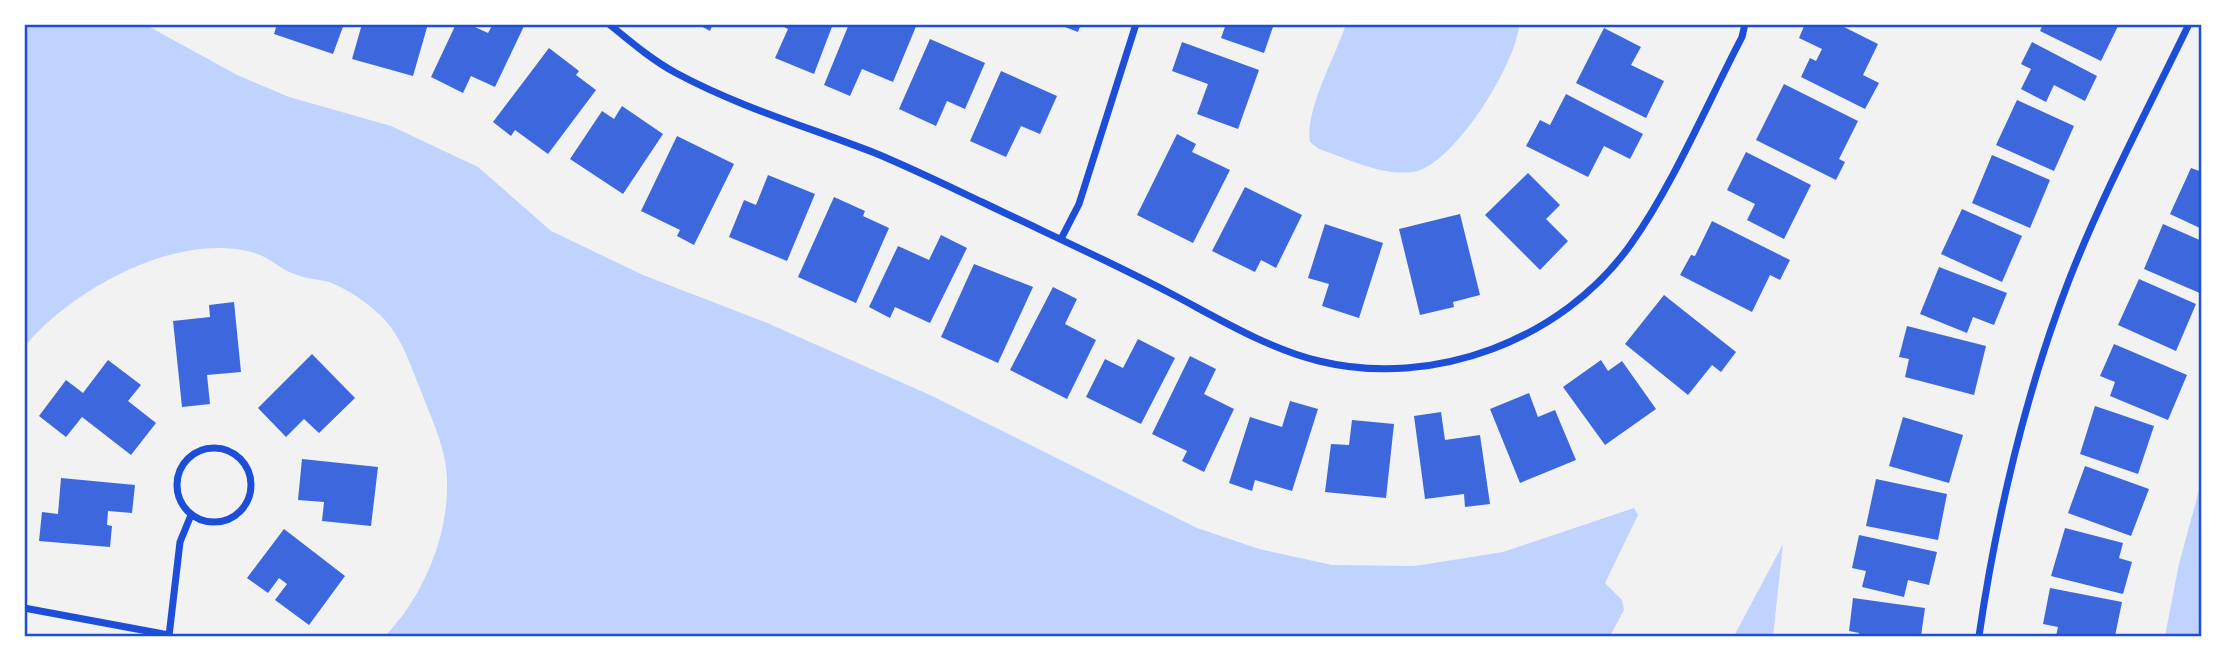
<svg xmlns="http://www.w3.org/2000/svg" width="2226" height="661" font-family="'Noto Sans',sans-serif">
<rect width="100%" height="100%" fill="#f2f2f2"/>
<g fill="#bfd3fe">
<path d="M25 24 146 25 237 75 289 97 391 126 478 167 551 231 643 275 767 323 930 395 1197 528 1259 549 1332 565 1415 566 1503 552 1634 508 1638 515 1605 583 1622 600 1624 610 1610 636H385C426 594 453 526 446 467 443 442 430 415 421 391 411 367 403 340 385 320 371 305 348 289 329 282 318 279 307 279 297 275 283 271 270 258 255 253 179 230 72 289 25 346Z"/>
<path d="M1346 24H1519V25C1517 62 1454 166 1413 172 1381 176 1349 159 1319 149L1310 142C1305 109 1335 58 1346 24Z"/>
<path d="M2201 483V636H2165L2179 564Z"/>
<path d="M1783 544 1773 636H1734Z"/>
</g>
<g fill="#3d67dc">
<path d="M277 24H344L333 54 274 34Z"/>
<path d="M362 24H428L413 76 352 59Z"/>
<path d="M456 24H477L475 27 488 33 493 24H525L495 87 471 76 463 93 431 77Z"/>
<path d="M697 24H713L710 31Z"/>
<path d="M778 24H833L814 74 775 58 788 29Z"/>
<path d="M849 24H917L893 82 862 69 850 96 824 85Z"/>
<path d="M1057 24H1081L1078 32Z"/>
<path d="M1226 24H1274L1264 53 1221 38Z"/>
<path d="M1805 24H1838L1878 44 1863 75 1879 83 1865 109 1801 77 1810 58 1816 61 1822 49 1799 38Z"/>
<path d="M2043 24H2119L2101 61 2040 31Z"/>
<path d="M1604 28 1641 47 1631 65 1664 81 1646 118 1576 83Z"/>
<path d="M930 39 985 63 965 109 947 101 936 126 899 109Z"/>
<path d="M1182 42 1259 70 1238 129 1197 114 1208 84 1172 71Z"/>
<path d="M2032 42 2097 76 2085 101 2054 85 2046 102 2021 89 2031 69 2021 64Z"/>
<path d="M549 48 579 71 576 75 596 90 548 154 515 130 511 136 493 122Z"/>
<path d="M1001 71 1057 96 1040 134 1021 126 1006 157 970 141Z"/>
<path d="M1784 84 1858 121 1839 159 1845 162 1836 180 1756 140Z"/>
<path d="M1566 94 1643 134 1630 159 1604 146 1588 177 1526 146 1540 120 1550 125Z"/>
<path d="M2017 100 2074 126 2054 171 1996 145Z"/>
<path d="M622 106 663 134 623 194 570 159 602 111 614 119Z"/>
<path d="M1177 134 1196 144 1192 152 1230 170 1193 243 1137 215Z"/>
<path d="M677 136 734 164 694 245 677 236 680 230 641 211Z"/>
<path d="M1746 152 1811 185 1784 239 1747 220 1755 204 1727 190Z"/>
<path d="M1992 155 2050 180 2030 228 1972 203Z"/>
<path d="M2191 168 2202 172V229L2170 214Z"/>
<path d="M1528 173 1560 205 1546 219 1568 241 1540 270 1485 215Z"/>
<path d="M768 175 815 194 787 261 729 237 744 200 756 205Z"/>
<path d="M1245 187 1302 215 1276 268 1261 260 1255 272 1212 251Z"/>
<path d="M834 197 865 211 863 216 889 228 856 303 798 277Z"/>
<path d="M1962 209 2022 236 2002 282 1941 254Z"/>
<path d="M1460 214 1480 295 1453 302 1454 307 1420 315 1399 229Z"/>
<path d="M1712 221 1790 260 1780 280 1770 275 1752 312 1680 275 1691 255 1695 256Z"/>
<path d="M1325 224 1383 243 1359 318 1322 306 1329 284 1308 278Z"/>
<path d="M2163 224 2202 241V294L2144 269Z"/>
<path d="M941 235 967 248 930 323 895 307 890 318 869 307 898 246 929 260Z"/>
<path d="M974 264 1033 287 998 363 941 337Z"/>
<path d="M1939 267 2007 293 1994 325 1973 317 1967 333 1920 314Z"/>
<path d="M2139 279 2196 304 2176 351 2118 325Z"/>
<path d="M1053 287 1077 299 1065 324 1096 340 1067 399 1010 370Z"/>
<path d="M1664 295 1736 352 1721 372 1712 365 1688 395 1625 344Z"/>
<path d="M234 302 241 372 207 375 210 404 182 407 173 321 210 317 209 305Z"/>
<path d="M1907 326 1986 346 1974 395 1905 377 1909 359 1899 357Z"/>
<path d="M1138 339 1175 358 1141 424 1086 397 1105 359 1123 368Z"/>
<path d="M2114 344 2187 375 2168 420 2110 396 2115 382 2100 376Z"/>
<path d="M312 354 355 398 319 433 304 419 286 437 258 408Z"/>
<path d="M1190 356 1216 369 1204 394 1234 409 1204 472 1182 461 1187 451 1152 434Z"/>
<path d="M108 360 141 385 128 401 156 423 131 455 82 417 66 437 39 416 66 380 83 393Z"/>
<path d="M1601 360 1608 371 1622 361 1656 409 1605 445 1563 387Z"/>
<path d="M1529 393 1538 417 1555 410 1576 460 1520 483 1490 409Z"/>
<path d="M1290 401 1318 409 1292 491 1255 480 1252 491 1229 483 1250 417 1282 427Z"/>
<path d="M2095 406 2154 426 2138 474 2080 454Z"/>
<path d="M1441 412 1445 440 1480 435 1490 504 1465 507 1464 494 1425 499 1414 416Z"/>
<path d="M1903 417 1963 435 1949 483 1889 466Z"/>
<path d="M1352 420 1394 424 1386 498 1325 492 1331 444 1349 445Z"/>
<path d="M302 459 378 467 371 526 322 521 324 502 298 500Z"/>
<path d="M2085 466 2149 489 2131 536 2068 513Z"/>
<path d="M61 478 135 485 132 513 108 511 107 525 112 526 110 547 39 541 42 512 58 514Z"/>
<path d="M1876 479 1947 494 1938 540 1866 526Z"/>
<path d="M2065 528 2123 543 2119 558 2132 562 2123 594 2051 576Z"/>
<path d="M284 529 345 576 309 625 275 600 287 584 279 578 268 593 247 578Z"/>
<path d="M1859 535 1937 552 1929 585 1908 580 1904 597 1862 587 1866 571 1852 568Z"/>
<path d="M2050 588 2122 602 2115 636H2056L2058 627 2043 624Z"/>
<path d="M1853 598 1925 608 1921 636H1858L1859 633 1849 631Z"/>
</g>
<g fill="none" stroke-linecap="round" stroke-linejoin="round">
<g stroke="#1d4ed8" stroke-width="7">
<path d="M609 24C631 42 652 60 676 73 739 107 808 127 875 153 911 168 946 185 982 202 1044 232 1107 260 1168 292 1216 317 1266 348 1319 361 1433 389 1563 340 1631 244 1673 185 1708 102 1742 37L1745 24"/>
<path d="M1061 239 1079 204 1136 24"/>
<circle cx="214" cy="485" r="37"/>
<path d="M24 608 169 635"/>
<path d="M169 636 180 542 191 515"/>
<path d="M1979 636C1996 519 2026 391 2069 280 2103 193 2148 109 2189 24"/>
</g>
</g>
<rect width="2226" height="661" fill="none" stroke="#ffffff" stroke-width="52"/>
<rect x="26" y="26" width="2174" height="609" fill="none" stroke="#1d4ed8" stroke-width="2.5"/>
</svg>
